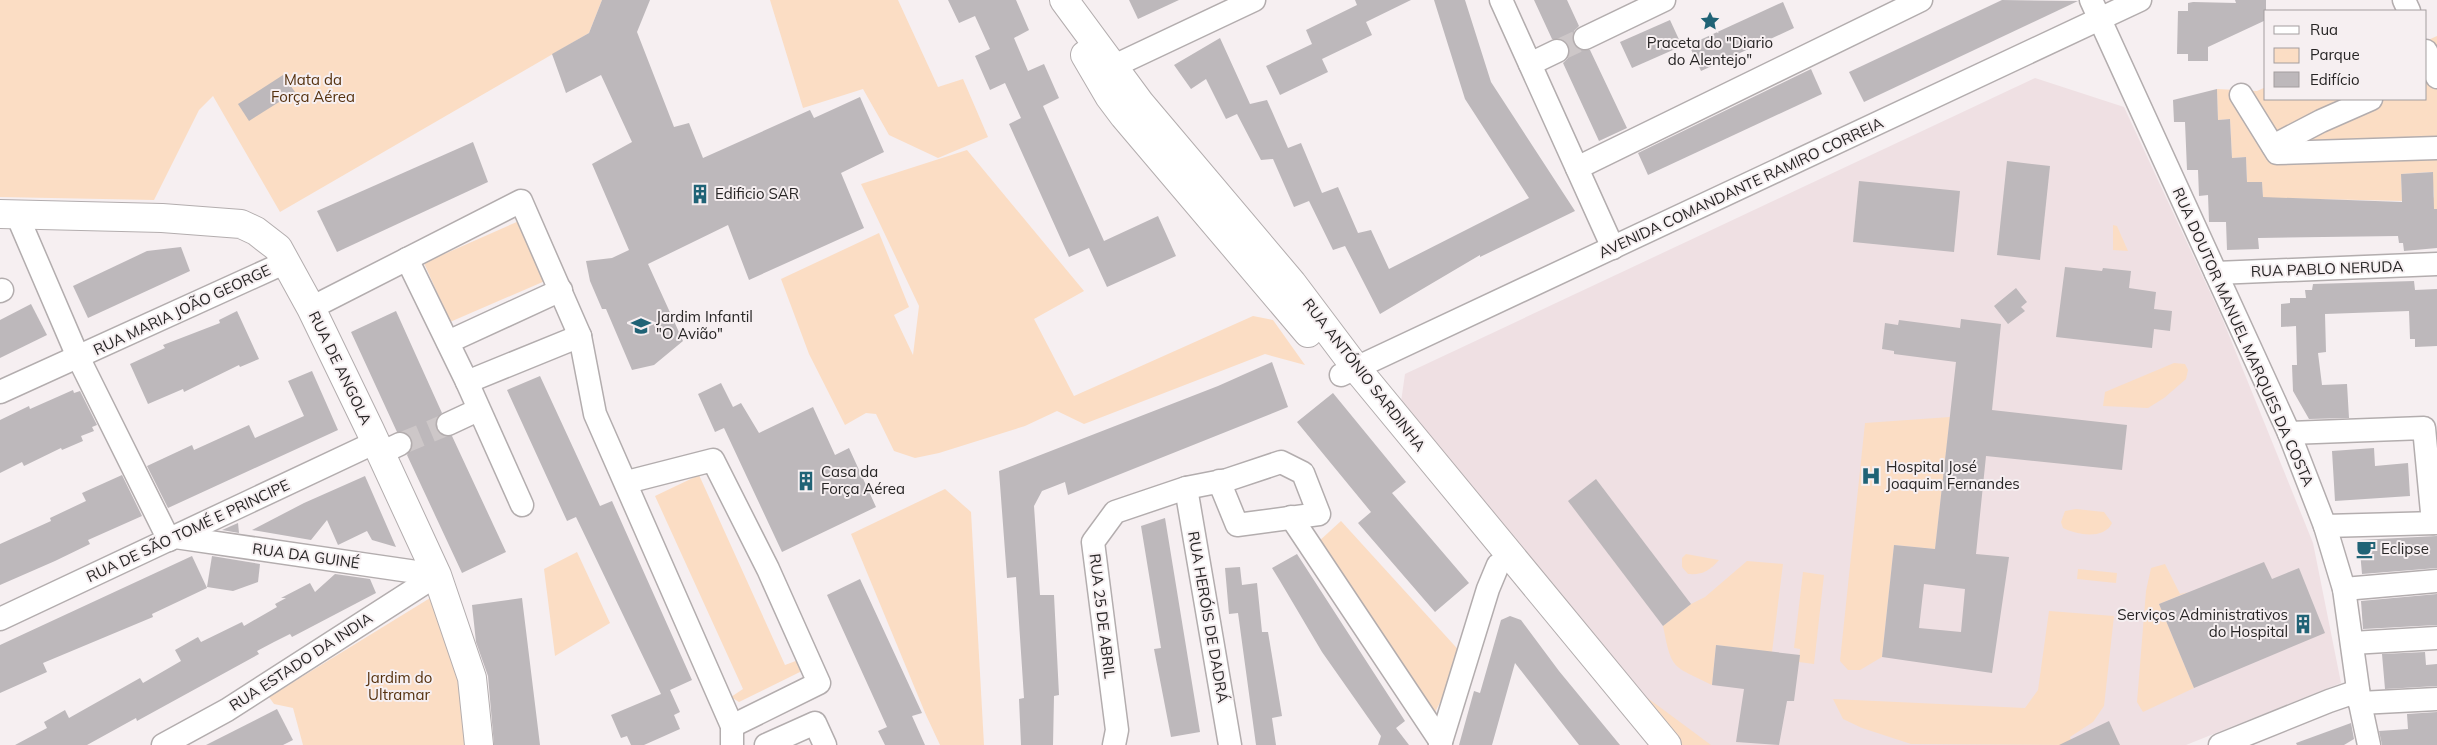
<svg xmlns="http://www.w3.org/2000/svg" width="2437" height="745" font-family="Mulish,sans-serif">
<rect width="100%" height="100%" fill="#f6eff1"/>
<path fill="#efe0e3" d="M2035 78 2124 107 2222 318 2313 543 2341 683 2186 745H1682L1400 409 1405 374Z"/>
<g fill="#fbddc4">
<path d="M0 0H602L589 33 280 212 213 96 199 110 154 200 0 197Z"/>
<path d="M770 0H898L938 87 963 79 988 137 938 158 889 135 863 89 803 108Z"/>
<path d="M2437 36V209H2422L2434 197 2432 172 2401 174 2402 201 2274 198 2263 204 2262 182H2247L2246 157 2232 158 2230 119 2218 120 2217 89 2257 91 2266 87V99H2426V41Z"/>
<path d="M967 150 1084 291 1034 319 1074 396 1253 316 1273 320 1305 365 1265 354 1084 424 1057 411 1025 426 939 453 915 458 894 451 876 414 866 413 845 425 809 354 781 279 879 233 909 307 894 315 913 355 919 306 861 184Z"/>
<path d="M519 221 545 281 450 322 424 263Z"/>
<path d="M2113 225 2117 226 2128 251 2113 250Z"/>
<path d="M2174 363 2185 364 2188 370 2186 379 2164 398 2148 408 2103 406 2105 392Z"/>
<path d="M1950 417 1935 549 1894 545 1882 657 1860 670H1848L1840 661 1865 423Z"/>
<path d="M699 475 785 665 801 659 804 670 739 702 731 697 743 689 655 496Z"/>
<path d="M945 489 971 512 984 745H940L926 715 851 534Z"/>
<path d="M2076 509 2104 512 2112 523C2104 540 2077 535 2063 528L2061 522 2065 511Z"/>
<path d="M1341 521 1464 656 1433 716 1317 543Z"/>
<path d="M577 552 610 623 555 656 544 569Z"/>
<path d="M1686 554 1719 560C1709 571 1703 575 1688 574L1682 567V558Z"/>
<path d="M1747 561 1783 564 1772 652 1716 645 1712 685C1672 665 1672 671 1663 626L1691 604 1705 597Z"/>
<path d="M2165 564 2180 594 2188 592 2159 604 2194 688 2143 712 2137 702 2146 591 2151 568Z"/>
<path d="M2078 569 2117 573 2116 583 2077 579Z"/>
<path d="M1803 572 1824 575 1814 664 1799 662 1800 649 1794 648Z"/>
<path d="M435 595 461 684 466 745H303L293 708 274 704 269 697Z"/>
<path d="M2049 611 2114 616 2104 706 2093 722 2070 737 2073 745 1911 744 1862 728 1843 719 1833 699 2025 708 2038 690Z"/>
<path d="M1634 688 1711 745H1682Z"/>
</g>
<g fill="#bdb8bb" fill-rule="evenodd">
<path d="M602 0H650L637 32 674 127 689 123 703 158 810 110 814 118 860 97 884 152 841 173 864 228 749 280 728 225 648 264 683 341 654 365 632 370 606 309H602L590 281 586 261 612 258 629 250 592 164 632 142 601 75 566 93 552 54 589 33Z"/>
<path d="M948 0H1016L1029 30 1014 38 1028 71 1044 64 1059 98 1043 106 1104 241 1158 216 1176 256 1107 287 1089 248 1069 257 1009 124 1021 118 1005 83 990 90 975 56 990 49 975 16 959 23Z"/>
<path d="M1129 0H1179L1138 19Z"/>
<path d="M1355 0H1411L1366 22 1372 35 1322 59 1328 72 1280 95 1266 66 1312 44 1306 30 1357 5Z"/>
<path d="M1434 0H1465L1491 82 1575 211 1480 257V255L1380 314 1345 246 1333 250 1309 201 1294 207 1273 159 1261 160 1237 114 1226 119 1206 79 1191 89 1174 65 1220 38 1250 104 1267 100 1288 148 1301 143 1322 193 1338 187 1358 233 1371 230 1389 269 1529 198 1465 99Z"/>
<path d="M1534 0H1567L1579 26 1574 31 1573 43 1578 49 1590 50 1627 128 1599 141 1563 63 1568 58 1569 46 1564 40 1552 39Z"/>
<path d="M2002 0 2078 1 1864 102 1849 72Z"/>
<path d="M2235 0H2266V20L2208 47V61H2188V54H2177L2178 11H2188V3L2193 2 2236 3Z"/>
<path d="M1783 2 1794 28 1701 71 1689 45Z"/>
<path d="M1670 20 1682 46 1632 68 1620 42Z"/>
<path d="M1811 69 1822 94 1648 175 1638 153Z"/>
<path d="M283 75 295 92 249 121 238 104Z"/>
<path d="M2217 89 2218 120 2230 119 2232 158 2246 157 2247 182H2262L2263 197 2402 202 2401 174 2433 172 2434 209H2437V248L2404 251 2403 243H2399L2398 236 2258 238 2259 249 2227 250 2226 222H2209L2208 195 2199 196 2198 170H2187L2185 122H2174L2173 100Z"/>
<path d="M473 142 488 182 337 252 317 211Z"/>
<path d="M2007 161 2050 166 2040 260 1997 255Z"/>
<path d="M1859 181 1960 191 1954 252 1853 242Z"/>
<path d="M181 247 190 271 88 318 73 286 147 251Z"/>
<path d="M2065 267 2102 271 2103 268 2131 271 2129 288 2156 292 2154 309 2172 311 2170 331 2154 329 2152 348 2056 337Z"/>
<path d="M2414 281 2415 290 2437 289V346L2415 347V339H2410L2409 311 2325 314 2326 352 2318 353 2322 385 2347 384 2349 418 2309 419 2293 391 2292 365H2297L2296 326 2281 327V304L2290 303V298H2306L2305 290H2312L2313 284Z"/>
<path d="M2016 288 2027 302 2021 307 2025 311 2008 324 1994 306Z"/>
<path d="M31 304 47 335 0 358V320Z"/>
<path d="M237 311 259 359 240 367 239 365 184 392 183 389 148 404 130 364 165 348 163 345 220 323 219 320Z"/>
<path d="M396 311 442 413 435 422 436 429 441 435 452 436 506 552 462 573 407 455 413 446 412 439 407 433 397 432 351 332Z"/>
<path d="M1961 319 2001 324 1992 410 2127 425 2122 470 1986 456 1976 554 2009 557 1992 673 1882 657 1894 545 1935 549 1956 362 1894 354V351L1882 349 1885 323 1898 325 1899 320 1960 328ZM1924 584 1965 589 1961 632 1919 628Z"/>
<path d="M1272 362 1288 407 1068 495 1065 482 1042 491 1034 506 1040 595H1054L1059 695 1054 696 1053 745H1021L1019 699 1024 698 1016 577 1007 578 999 471 1218 386Z"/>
<path d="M312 371 338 430 168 508 147 466 192 445 194 450 249 425 255 438 304 416 288 381Z"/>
<path d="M540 376 600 506 612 501 692 680 670 690 680 712 674 715 680 729 644 745H631L627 736 621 738 611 715 661 694 576 517 567 521 507 390Z"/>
<path d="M721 383 733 407 741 403 759 433 813 407 835 455 849 448 876 507 782 552 724 428 715 432 698 394Z"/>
<path d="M73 390 74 393 80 391 97 425 92 427 94 431 81 436 83 441 62 450 61 448 24 466 22 462 0 473V420L29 406 30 409Z"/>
<path d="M1333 393 1406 482 1392 493 1469 583 1435 612 1358 523 1371 512 1297 422Z"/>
<path d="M2374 448 2375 466 2408 463 2410 496 2335 501 2332 451Z"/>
<path d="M122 475 142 516 88 540 90 544 55 561 0 585V544L51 521 50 518 86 501 82 493Z"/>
<path d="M365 476 396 547 372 540 367 531 338 545 327 520 311 540 252 530 304 503Z"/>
<path d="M1596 479 1691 604 1663 626 1568 501Z"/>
<path d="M1165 518 1200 732 1171 737 1154 649 1161 648 1141 526Z"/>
<path d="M238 523 239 533 222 530Z"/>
<path d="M2437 536V568L2362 574 2359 540Z"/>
<path d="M1297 554 1405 721 1396 728 1409 745H1378L1381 736 1322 652 1280 581 1272 568Z"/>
<path d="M192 556 207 588 152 614 153 617 43 663 47 672 0 693V645Z"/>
<path d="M212 556 260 564 258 582 233 591 207 587Z"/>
<path d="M2264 562 2272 579 2299 568 2325 633 2194 688 2159 604Z"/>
<path d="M1240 567 1242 585 1257 583 1262 632H1268L1282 716 1272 718 1276 745H1256L1238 613 1229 614 1225 568Z"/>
<path d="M335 574 370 579 376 593 292 637 290 634 274 642 257 651 259 654 137 721 136 718 87 745H15L47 728 44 722 65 710 69 718 140 678 143 683 181 661 175 650 198 637 201 642 242 622 244 626 277 607 275 604 286 598H281L310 583 315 592Z"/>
<path d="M860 579 922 713 912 716 925 745H885L878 731 887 727 827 595Z"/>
<path d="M2437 594V625L2363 629 2361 601Z"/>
<path d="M522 598 540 745H494L488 676 476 642 472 605Z"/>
<path d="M1510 616 1521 620 1559 671 1620 745H1579L1515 663 1492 745H1459L1474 691 1480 693 1501 620Z"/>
<path d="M1716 645 1800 655 1794 701H1787L1779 745 1736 742 1744 689 1712 685Z"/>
<path d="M2425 652 2426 665 2437 664V686L2385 689 2382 654Z"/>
<path d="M277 709 293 740 283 745H206Z"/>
<path d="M2437 712V745H2382L2379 731 2408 729 2407 714Z"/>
<path d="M2109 721 2120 745H2059Z"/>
<path d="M2351 723 2354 739 2344 745H2297L2296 743Z"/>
</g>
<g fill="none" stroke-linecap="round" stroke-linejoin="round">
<g stroke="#cdc7c8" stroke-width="22" stroke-dasharray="22 11" stroke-linecap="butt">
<path d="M1557 51 1585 38"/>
<path d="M400 444 448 424"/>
</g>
<defs>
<g id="street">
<path d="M1501 0 1613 248"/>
<path d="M2091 0 2289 433 2325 526 2344 589 2360 703 2369 745"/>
<path d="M2404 0 2409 11"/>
<path d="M1585 38 1664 0"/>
<path d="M2426 51 2437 77"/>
<path d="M1530 64 1557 51"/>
<path d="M1111 82 1112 67 1254 0"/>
<path d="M2241 95 2277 153 2437 148"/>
<path d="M2273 146 2321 121 2371 99"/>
<path d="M1577 168 1921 0"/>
<path d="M17 215 78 357 169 540"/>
<path d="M407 259 467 382 580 336"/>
<path d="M2216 273 2437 264"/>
<path d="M0 291 2 290"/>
<path d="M311 308 521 201 580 336 595 414 732 726V745"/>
<path d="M448 342 561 290"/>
<path d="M1341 375 2140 0"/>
<path d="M467 382 522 505"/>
<path d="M0 392 286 262"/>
<path d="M448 424 478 410"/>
<path d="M2289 433 2424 428 2433 523"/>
<path d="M381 453 400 444"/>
<path d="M627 482 713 460 768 569 819 683 732 726"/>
<path d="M1186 488 1230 745"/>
<path d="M1291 517 1441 742"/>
<path d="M2325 526 2437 523"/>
<path d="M175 537 437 575"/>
<path d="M2344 589 2437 581"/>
<path d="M0 619 376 442"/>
<path d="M2352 643 2437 638"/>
<path d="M2360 703 2437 699"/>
<path d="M163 745 227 710 437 575"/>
<path d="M766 745 815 723 825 745"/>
<path d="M1114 745 1117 730 1093 542 1115 512 1186 488 1227 480 1281 462 1303 473 1319 514 1237 525 1219 481"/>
<path d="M1440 745 1488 589 1498 565"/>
<path d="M2220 745 2329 701 2358 691"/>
</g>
<g id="secondary">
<path d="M1064 0 1140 103 1292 283 1356 368 1667 745"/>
<path d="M1085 55 1109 96 1124 116 1308 333"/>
<path d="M0 214 162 218 241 224 256 231 278 248 311 308 370 430 437 575 472 678 479 745"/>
</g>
</defs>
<use href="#street" stroke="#b3adae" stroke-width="25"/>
<use href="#secondary" stroke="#b3adae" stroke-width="30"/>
<use href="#street" stroke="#fff" stroke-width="22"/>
<use href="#secondary" stroke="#fff" stroke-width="28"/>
</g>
<defs>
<symbol id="sight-bare" viewBox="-9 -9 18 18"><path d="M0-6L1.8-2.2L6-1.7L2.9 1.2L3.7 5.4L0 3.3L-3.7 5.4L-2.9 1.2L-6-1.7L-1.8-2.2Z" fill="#206376" stroke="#f6eff1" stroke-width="2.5" paint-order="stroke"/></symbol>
<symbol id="building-bare" viewBox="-9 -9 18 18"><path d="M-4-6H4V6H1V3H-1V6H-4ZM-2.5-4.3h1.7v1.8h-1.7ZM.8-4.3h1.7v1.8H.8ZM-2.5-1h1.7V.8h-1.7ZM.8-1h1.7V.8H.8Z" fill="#206376" stroke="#f6eff1" stroke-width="2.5" paint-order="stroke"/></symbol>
<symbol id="school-bare" viewBox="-9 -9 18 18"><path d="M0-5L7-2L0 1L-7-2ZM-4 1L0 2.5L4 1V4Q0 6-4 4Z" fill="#206376" stroke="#f6eff1" stroke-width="2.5" paint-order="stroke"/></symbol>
<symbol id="hospital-bare" viewBox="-9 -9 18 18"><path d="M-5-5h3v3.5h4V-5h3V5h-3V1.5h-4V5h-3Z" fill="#206376" stroke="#f6eff1" stroke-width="2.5" paint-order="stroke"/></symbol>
<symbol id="cafe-bare" viewBox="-9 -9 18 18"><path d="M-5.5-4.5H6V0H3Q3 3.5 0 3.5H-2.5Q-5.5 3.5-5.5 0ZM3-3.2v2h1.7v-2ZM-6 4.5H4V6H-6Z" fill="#206376" stroke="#f6eff1" stroke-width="2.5" paint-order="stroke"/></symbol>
</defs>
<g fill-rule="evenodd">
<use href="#sight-bare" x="1696" y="7" width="28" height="28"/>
<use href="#building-bare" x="686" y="180" width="28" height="28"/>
<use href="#school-bare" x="627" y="312" width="28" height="28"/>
<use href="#hospital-bare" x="1857" y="462" width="28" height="28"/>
<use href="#building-bare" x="792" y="467" width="28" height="28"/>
<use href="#cafe-bare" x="2352" y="535" width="28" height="28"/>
<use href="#building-bare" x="2289" y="610" width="28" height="28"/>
</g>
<g text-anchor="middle" stroke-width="4" stroke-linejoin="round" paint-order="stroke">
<g font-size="15" fill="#272525" stroke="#f6eff1" text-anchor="start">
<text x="1710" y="48" text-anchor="middle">Praceta do "Diario<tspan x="1710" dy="17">do Alentejo"</tspan></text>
<text x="715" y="199">Edificio SAR</text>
<text x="656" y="322">Jardim Infantil<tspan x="656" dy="17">"O Avião"</tspan></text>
<text x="1886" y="472">Hospital José<tspan x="1886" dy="17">Joaquim Fernandes</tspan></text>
<text x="821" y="477">Casa da<tspan x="821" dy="17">Força Aérea</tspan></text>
<text x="2381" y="554">Eclipse</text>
<text x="2288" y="620" text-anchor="end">Serviços Administrativos<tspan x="2288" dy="17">do Hospital</tspan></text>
</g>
<g font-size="15" fill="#56320f" stroke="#f6eff1">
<text x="313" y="85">Mata da<tspan x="313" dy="17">Força Aérea</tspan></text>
<text x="399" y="683">Jardim do<tspan x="399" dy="17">Ultramar</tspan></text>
</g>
<g font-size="15" fill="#272525" stroke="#f6eff1">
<text transform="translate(1741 188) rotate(-25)" y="5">AVENIDA COMANDANTE RAMIRO CORREIA</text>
<text transform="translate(2327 269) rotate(-2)" y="5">RUA PABLO NERUDA</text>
<text transform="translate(182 310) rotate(-25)" y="5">RUA MARIA JOÃO GEORGE</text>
<text transform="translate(2243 337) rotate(66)" y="5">RUA DOUTOR MANUEL MARQUES DA COSTA</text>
<text transform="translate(340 368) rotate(64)" y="5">RUA DE ANGOLA</text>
<text transform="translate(1364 375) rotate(52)" y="5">RUA ANTÓNIO SARDINHA</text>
<text transform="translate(188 531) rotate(-25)" y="5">RUA DE SÃO TOMÉ E PRINCIPE</text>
<text transform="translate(306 556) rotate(8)" y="5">RUA DA GUINÉ</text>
<text transform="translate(1102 616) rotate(83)" y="5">RUA 25 DE ABRIL</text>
<text transform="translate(1208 617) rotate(80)" y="5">RUA HERÓIS DE DADRÁ</text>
<text transform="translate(301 662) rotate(-33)" y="5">RUA ESTADO DA INDIA</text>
</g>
</g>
<rect x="2264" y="10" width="162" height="90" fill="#f6eff1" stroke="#a39e9f"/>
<rect x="2274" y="26" width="25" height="8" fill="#ffffff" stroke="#a39e9f"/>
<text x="2310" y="35" font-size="15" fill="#272525">Rua</text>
<rect x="2274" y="48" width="25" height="15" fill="#fbddc4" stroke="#a39e9f"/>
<text x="2310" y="60" font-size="15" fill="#272525">Parque</text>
<rect x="2274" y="72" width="25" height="15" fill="#bdb8bb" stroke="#a39e9f"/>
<text x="2310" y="85" font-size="15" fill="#272525">Edifício</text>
</svg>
